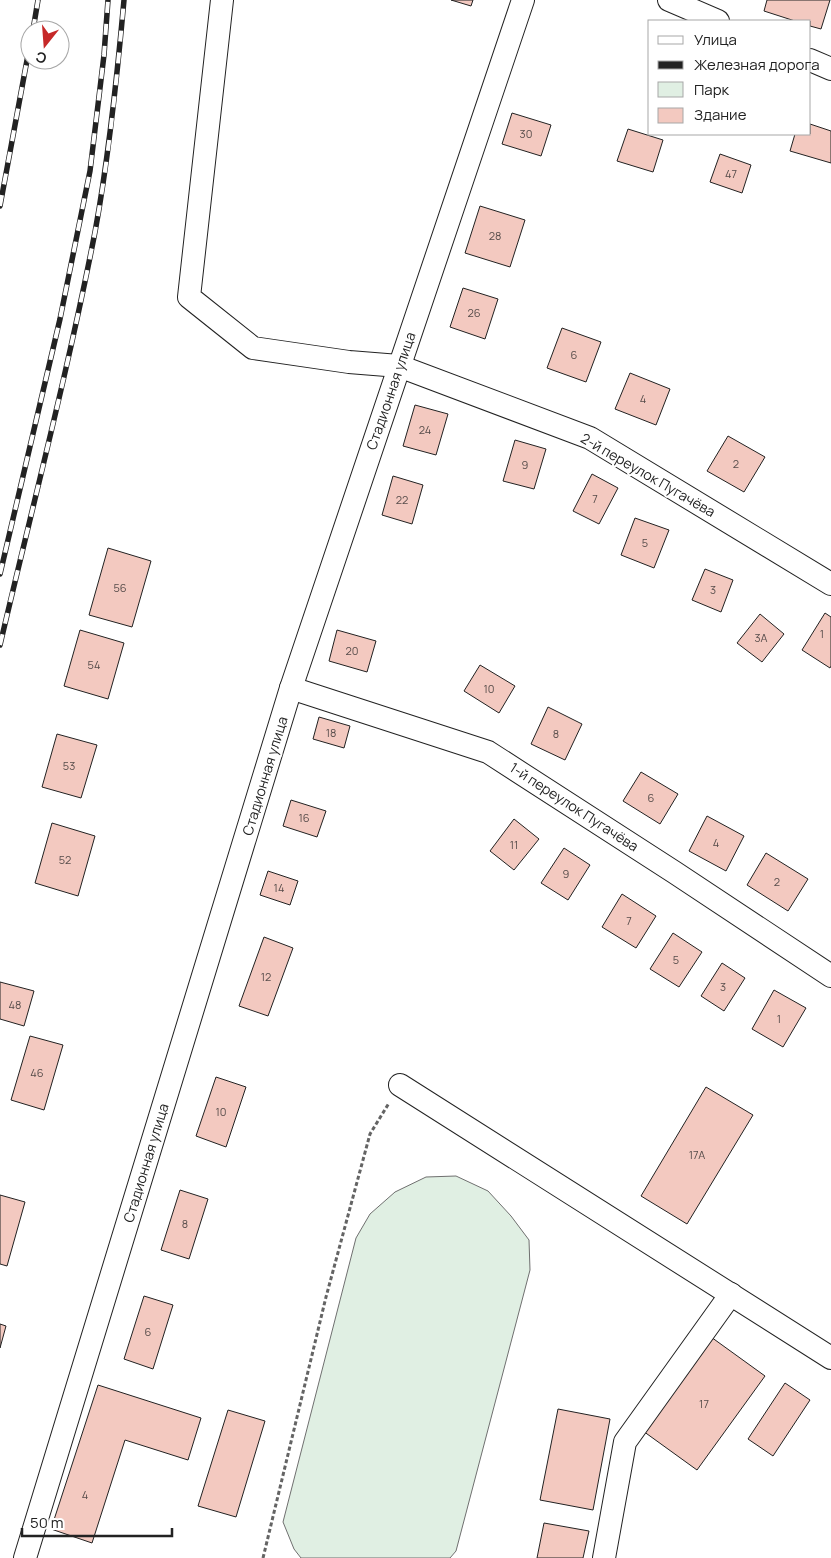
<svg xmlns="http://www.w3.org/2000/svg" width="831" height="1558" font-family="Manrope,sans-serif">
<rect width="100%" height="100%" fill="#fff"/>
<path fill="#e0efe3" stroke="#6f6f6f" d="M456 1176 488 1191 511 1216 529 1240 530 1270 456 1551 450 1558H301L294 1549 283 1522 356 1238 370 1214 395 1192 426 1177Z"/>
<g fill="#f3c9c0" stroke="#222">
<path d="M451 0H473L471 6Z"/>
<path d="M767 0H830L821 29 810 26V21H795L764 11Z"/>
<path d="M512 113 551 125 541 156 502 144Z"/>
<path d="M810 124 831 131V163L790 151 795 134H810Z"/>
<path d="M628 129 663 140 653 172 617 161Z"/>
<path d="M720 154 751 165 742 193 710 182Z"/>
<path d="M480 206 525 220 510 267 465 253Z"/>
<path d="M463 288 498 299 485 339 450 327Z"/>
<path d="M562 328 601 342 586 382 547 368Z"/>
<path d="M630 373 670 389 656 425 615 409Z"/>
<path d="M415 405 448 414 436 455 403 446Z"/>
<path d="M728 436 765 457 744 492 707 471Z"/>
<path d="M515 440 546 449 534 489 503 481Z"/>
<path d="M592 474 618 488 599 524 573 511Z"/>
<path d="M393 476 423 485 412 524 382 515Z"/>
<path d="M635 518 669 530 654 568 621 555Z"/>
<path d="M108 548 151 561 132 627 89 615Z"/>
<path d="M705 569 733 580 721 612 692 600Z"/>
<path d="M825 613 831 617V666L830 668 802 650Z"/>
<path d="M760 614 784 634 762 662 737 643Z"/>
<path d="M80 630 124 643 108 699 64 686Z"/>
<path d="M337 630 376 641 367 672 329 661Z"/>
<path d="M480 665 515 686 499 713 464 691Z"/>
<path d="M548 707 582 724 565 760 531 744Z"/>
<path d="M319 717 350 726 344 748 313 739Z"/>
<path d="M57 734 97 745 81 798 42 787Z"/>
<path d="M641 772 678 794 660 824 623 801Z"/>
<path d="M291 800 326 811 317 837 283 826Z"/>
<path d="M707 816 744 836 726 871 689 851Z"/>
<path d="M514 819 539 839 514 870 490 851Z"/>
<path d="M52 823 95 836 78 896 35 883Z"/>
<path d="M564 848 590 865 568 900 541 883Z"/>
<path d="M766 853 808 879 788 911 747 885Z"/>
<path d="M268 871 298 881 290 905 260 895Z"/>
<path d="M622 894 656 916 636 948 602 927Z"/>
<path d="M673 933 702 952 679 987 650 969Z"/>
<path d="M264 937 293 948 268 1016 239 1006Z"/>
<path d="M722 963 745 978 724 1011 701 996Z"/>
<path d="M0 982 34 991 24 1026 0 1019Z"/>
<path d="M774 990 806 1008 783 1047 752 1029Z"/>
<path d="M30 1036 63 1045 44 1110 11 1100Z"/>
<path d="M216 1077 246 1087 226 1147 196 1136Z"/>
<path d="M706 1087 753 1115 687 1224 641 1196Z"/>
<path d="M180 1190 208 1199 189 1259 161 1250Z"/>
<path d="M0 1195 25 1202 7 1266 0 1264Z"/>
<path d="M144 1296 173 1305 153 1369 124 1359Z"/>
<path d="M0 1324 6 1326 0 1348Z"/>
<path d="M711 1337 765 1376 697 1470 643 1431Z"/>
<path d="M785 1383 810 1400 773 1456 748 1439Z"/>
<path d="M98 1385 201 1418 188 1460 125 1440 92 1543 51 1529Z"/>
<path d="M558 1409 610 1419 593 1510 540 1500Z"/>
<path d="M228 1410 265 1421 236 1517 198 1506Z"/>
<path d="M544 1523 589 1531 583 1558H537Z"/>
</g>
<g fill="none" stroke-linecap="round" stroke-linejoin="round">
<defs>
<g id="minor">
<path d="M222 0 189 297 253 348 349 362 399 366 590 438 831 584"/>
<path d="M669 0 718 21"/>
<path d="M810 60 831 69"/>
<path d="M291 688 488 752 674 872 831 976"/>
<path d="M400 1085 831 1358"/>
<path d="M25 1558 291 688 523 0"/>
<path d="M604 1558 625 1442 731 1294"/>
</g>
</defs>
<use href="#minor" stroke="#222" stroke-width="24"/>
<path stroke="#646464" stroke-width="3" stroke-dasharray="4 2.5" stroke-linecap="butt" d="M263 1558 326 1297 370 1134 389 1103"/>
<use href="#minor" stroke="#fff" stroke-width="22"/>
<defs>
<g id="rail">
<path d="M33 30 38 0"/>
<path d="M0 206 30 44"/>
<path d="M0 574 60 319 90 171 104 55 108 0"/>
<path d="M0 645C32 508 68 371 95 232 109 156 117 78 124 0"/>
</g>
</defs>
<use href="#rail" stroke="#222" stroke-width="5.5"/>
<use href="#rail" stroke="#fff" stroke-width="4" stroke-dasharray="11" stroke-linecap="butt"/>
</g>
<g text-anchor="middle" stroke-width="4" stroke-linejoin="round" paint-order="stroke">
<g font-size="11" fill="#564c4a">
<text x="526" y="138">30</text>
<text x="731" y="178">47</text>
<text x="495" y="240">28</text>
<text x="474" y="317">26</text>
<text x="574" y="359">6</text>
<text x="643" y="403">4</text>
<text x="425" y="434">24</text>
<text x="736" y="468">2</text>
<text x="525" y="469">9</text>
<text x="595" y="503">7</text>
<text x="402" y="504">22</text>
<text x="645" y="547">5</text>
<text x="120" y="592">56</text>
<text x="713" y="594">3</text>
<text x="822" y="638">1</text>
<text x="761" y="642">3А</text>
<text x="352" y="655">20</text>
<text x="94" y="669">54</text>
<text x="489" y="693">10</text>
<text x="331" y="737">18</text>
<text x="556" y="738">8</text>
<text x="69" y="770">53</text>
<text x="651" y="802">6</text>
<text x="304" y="822">16</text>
<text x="716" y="847">4</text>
<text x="514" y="849">11</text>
<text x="65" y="864">52</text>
<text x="566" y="878">9</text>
<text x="777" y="886">2</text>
<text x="279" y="892">14</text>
<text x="629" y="925">7</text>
<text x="676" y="964">5</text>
<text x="266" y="981">12</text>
<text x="723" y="991">3</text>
<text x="15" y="1009">48</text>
<text x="779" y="1023">1</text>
<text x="37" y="1077">46</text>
<text x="221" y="1116">10</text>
<text x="697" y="1159">17А</text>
<text x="185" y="1228">8</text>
<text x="148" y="1336">6</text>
<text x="704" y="1408">17</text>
<text x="85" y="1499">4</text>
</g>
<g font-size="14" fill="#222" stroke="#fff">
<text transform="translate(391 391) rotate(-71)" y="5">Стадионная улица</text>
<text transform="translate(648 475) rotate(30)" y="5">2-й переулок Пугачёва</text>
<text transform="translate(265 776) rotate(-73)" y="5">Стадионная улица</text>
<text transform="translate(574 807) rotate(33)" y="5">1-й переулок Пугачёва</text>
<text transform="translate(146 1163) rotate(-73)" y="5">Стадионная улица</text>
</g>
</g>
<rect x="648" y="20" width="162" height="115" fill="#ffffff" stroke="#a7a7a7"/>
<rect x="658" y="36" width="25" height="8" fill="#ffffff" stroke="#a7a7a7"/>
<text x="694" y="45" font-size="15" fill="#222222">Улица</text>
<rect x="658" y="61" width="25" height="8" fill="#222222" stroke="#a7a7a7"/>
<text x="694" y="70" font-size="15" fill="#222222">Железная дорога</text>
<rect x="658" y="82" width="25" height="15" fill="#e0efe3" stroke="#a7a7a7"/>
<text x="694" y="95" font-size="15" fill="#222222">Парк</text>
<rect x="658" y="108" width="25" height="15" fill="#f3c9c0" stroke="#a7a7a7"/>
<text x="694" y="120" font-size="15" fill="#222222">Здание</text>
<g transform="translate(45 45) rotate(197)"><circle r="24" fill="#ffffff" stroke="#a7a7a7"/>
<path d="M0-4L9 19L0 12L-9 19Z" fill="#c62828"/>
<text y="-8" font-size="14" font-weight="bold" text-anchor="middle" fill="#222222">С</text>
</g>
<path d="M22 1528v8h150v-8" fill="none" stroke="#222222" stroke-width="2.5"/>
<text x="30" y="1528" font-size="15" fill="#222222" stroke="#ffffff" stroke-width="4" paint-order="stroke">50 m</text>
</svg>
